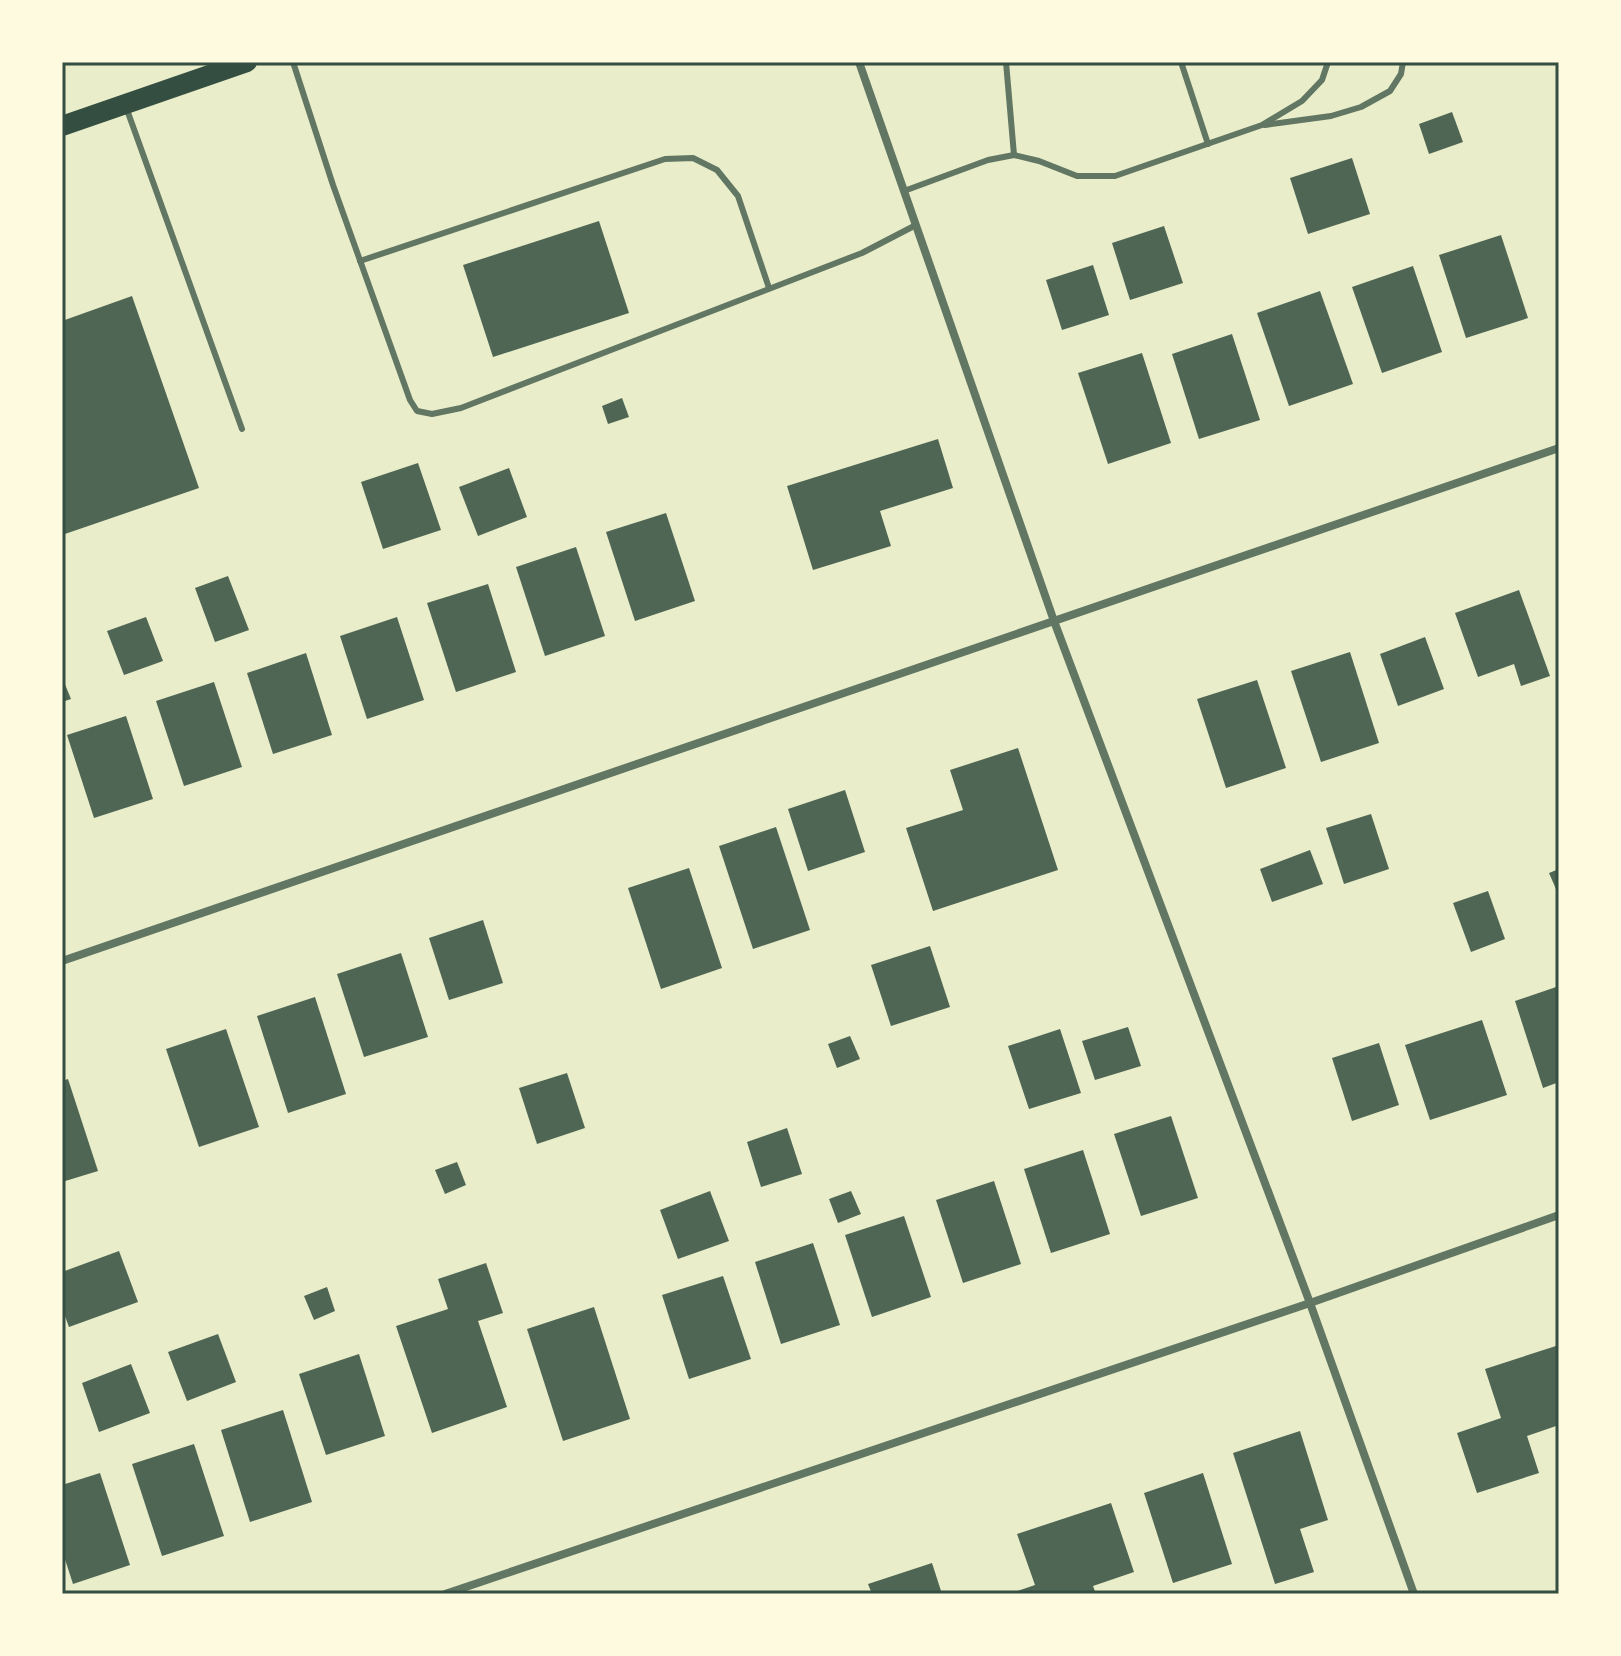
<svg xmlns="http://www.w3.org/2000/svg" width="1621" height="1656" font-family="Overpass,sans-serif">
<rect width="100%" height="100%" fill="#e9edc9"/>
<g fill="#4f6655">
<path d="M1452 112 1463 142 1429 154 1419 124Z"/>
<path d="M1352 158 1370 214 1308 234 1290 178Z"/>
<path d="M599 221 629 313 493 357 463 265Z"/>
<path d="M1164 226 1183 283 1130 300 1112 243Z"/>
<path d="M1501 235 1528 318 1466 338 1439 255Z"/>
<path d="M1093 265 1109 315 1062 330 1046 280Z"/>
<path d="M1413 266 1442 352 1382 373 1352 287Z"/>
<path d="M1320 291 1353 384 1289 406 1257 313Z"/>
<path d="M132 296 199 488 62 535V321Z"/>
<path d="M1232 334 1260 420 1199 439 1172 354Z"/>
<path d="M1142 353 1171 443 1108 464 1078 373Z"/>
<path d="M622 398 629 417 608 424 602 406Z"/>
<path d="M938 439 953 488 880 511 891 546 813 570 787 486Z"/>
<path d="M418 463 441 530 383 549 361 482Z"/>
<path d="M509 468 527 517 478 536 459 487Z"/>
<path d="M666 513 695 601 635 621 606 532Z"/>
<path d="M576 547 605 636 545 656 516 567Z"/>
<path d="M228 576 249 630 215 642 195 588Z"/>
<path d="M488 584 516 672 456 692 427 603Z"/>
<path d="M1519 590 1550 676 1521 686 1514 664 1478 677 1455 613Z"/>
<path d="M146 617 163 661 124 675 107 631Z"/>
<path d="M397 617 424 700 367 719 340 636Z"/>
<path d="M1425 637 1444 689 1398 706 1380 654Z"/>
<path d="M1350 652 1379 743 1321 762 1291 671Z"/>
<path d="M306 653 332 735 273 754 247 673Z"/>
<path d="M62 677 71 699 62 702Z"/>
<path d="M1257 680 1286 768 1226 788 1197 699Z"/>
<path d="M214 682 242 767 184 786 156 701Z"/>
<path d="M126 716 153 799 94 818 67 735Z"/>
<path d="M1018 748 1058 870 933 911 906 828 963 810 950 770Z"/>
<path d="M845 790 865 852 808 871 788 809Z"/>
<path d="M1371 814 1389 869 1344 884 1326 828Z"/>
<path d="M776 827 810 930 753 949 719 846Z"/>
<path d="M1310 850 1323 884 1272 902 1260 869Z"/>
<path d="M689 868 722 968 661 989 628 888Z"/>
<path d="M1559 869V896L1549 873Z"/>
<path d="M1488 891 1505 939 1471 952 1453 903Z"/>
<path d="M483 920 503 983 449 1000 429 938Z"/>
<path d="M930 946 950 1007 891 1026 871 965Z"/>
<path d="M401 953 428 1037 364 1057 337 974Z"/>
<path d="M1559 986V1082L1543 1088 1515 1001Z"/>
<path d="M315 997 346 1094 288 1113 257 1016Z"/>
<path d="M1482 1020 1507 1095 1430 1120 1405 1045Z"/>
<path d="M1128 1027 1141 1066 1095 1080 1082 1041Z"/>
<path d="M226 1029 259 1127 199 1147 166 1049Z"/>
<path d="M1060 1029 1081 1093 1029 1109 1008 1046Z"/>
<path d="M850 1036 860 1059 837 1068 828 1044Z"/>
<path d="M1379 1043 1399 1105 1352 1121 1332 1058Z"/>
<path d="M567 1073 585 1128 537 1144 519 1088Z"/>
<path d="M68 1079 98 1171 62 1182V1081Z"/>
<path d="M1171 1116 1198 1198 1141 1216 1114 1134Z"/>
<path d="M787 1128 802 1174 761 1187 747 1142Z"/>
<path d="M1083 1150 1110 1234 1051 1253 1024 1169Z"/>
<path d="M457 1162 466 1185 445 1194 435 1170Z"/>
<path d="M994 1181 1021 1264 963 1283 936 1200Z"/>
<path d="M710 1191 729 1241 678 1259 660 1210Z"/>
<path d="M851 1191 861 1214 838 1223 829 1199Z"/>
<path d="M904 1216 931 1297 872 1317 845 1235Z"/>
<path d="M813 1243 840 1325 781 1344 755 1262Z"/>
<path d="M119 1251 138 1302 69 1327 62 1308V1272Z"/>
<path d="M486 1263 503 1313 478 1321 507 1407 432 1433 396 1326 448 1309 438 1279Z"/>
<path d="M723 1276 751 1359 689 1379 662 1295Z"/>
<path d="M327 1287 335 1311 314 1320 304 1296Z"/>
<path d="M594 1307 630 1419 563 1441 527 1329Z"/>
<path d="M218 1334 236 1382 187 1401 168 1352Z"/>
<path d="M1559 1345V1425L1527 1436 1539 1473 1477 1493 1457 1433 1501 1418 1485 1369Z"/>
<path d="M359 1354 385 1436 326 1455 299 1374Z"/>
<path d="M131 1364 150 1413 99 1432 82 1383Z"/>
<path d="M283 1410 312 1502 250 1522 221 1430Z"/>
<path d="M1300 1431 1328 1520 1300 1529 1314 1572 1275 1584 1233 1453Z"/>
<path d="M194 1444 224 1536 162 1556 132 1464Z"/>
<path d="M100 1473 130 1565 73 1584 62 1550V1485Z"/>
<path d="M1203 1473 1232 1564 1173 1583 1144 1493Z"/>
<path d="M1111 1503 1134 1572 1093 1586 1096 1594H1009L1035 1585 1017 1534Z"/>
<path d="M932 1563 942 1594H872L868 1584Z"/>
</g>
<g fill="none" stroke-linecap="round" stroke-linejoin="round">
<g stroke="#617663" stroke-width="6">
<path d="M293 62 333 185 410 400 417 411 432 414 461 408 862 253 916 225"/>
<path d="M1006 62 1014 155"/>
<path d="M1181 62 1208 144"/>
<path d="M126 107 242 429"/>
<path d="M1265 125 1331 116 1361 107 1390 91 1401 74 1403 62"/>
<path d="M904 191 988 160 1014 155 1039 161 1077 176H1115L1262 125 1302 101 1322 80 1328 62"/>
<path d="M360 261 665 159 693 158 717 170 738 196 769 288"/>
</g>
<g stroke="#617663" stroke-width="8">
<path d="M859 62 1054 621 1310 1303 1414 1594"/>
<path d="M62 961 1559 448"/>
<path d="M445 1594 1310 1303 1559 1215"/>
</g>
<path stroke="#344e41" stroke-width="20" d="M62 126 247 62"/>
</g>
<rect width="1621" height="1656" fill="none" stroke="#fefae0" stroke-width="128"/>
<rect x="64" y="64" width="1493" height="1528" fill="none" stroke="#344e41" stroke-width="3"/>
</svg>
